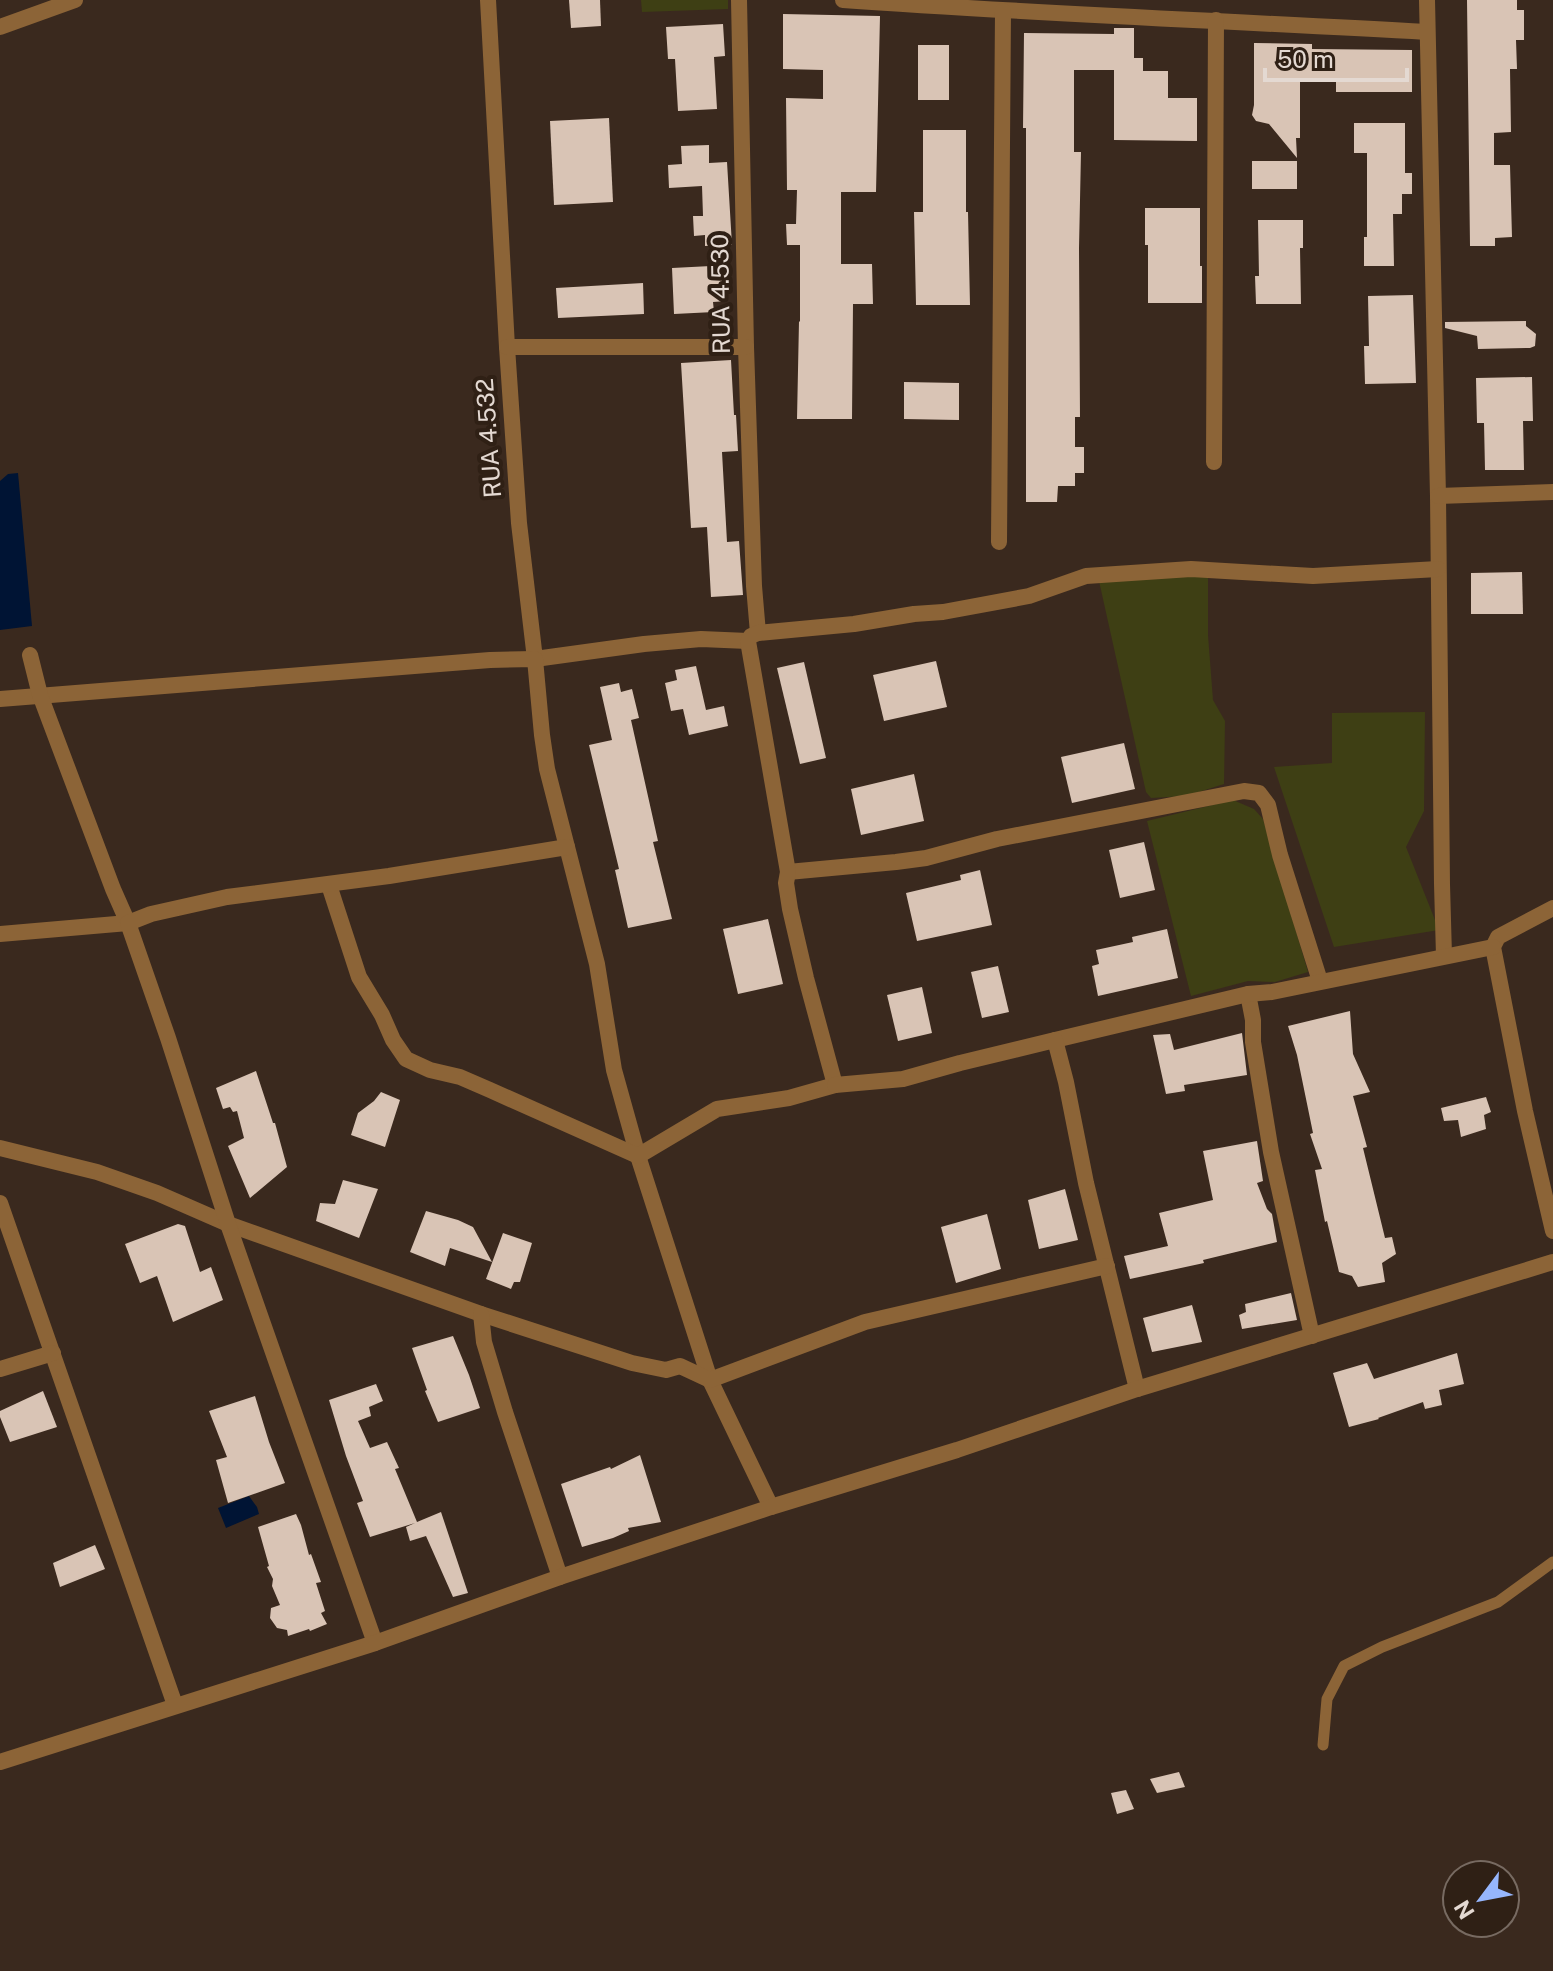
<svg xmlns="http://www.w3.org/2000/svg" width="1553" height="1971" font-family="'Public Sans',sans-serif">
<rect width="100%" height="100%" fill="#3a291e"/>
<g fill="#3e3f14">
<path d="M641 0H728V9L642 12Z"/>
<path d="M1208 575V635L1213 700 1225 721 1224 784 1186 796 1151 798 1146 792 1099 581Z"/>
<path d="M1425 712 1424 811 1406 847 1439 930 1334 947 1274 767 1332 763V713Z"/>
<path d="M1233 800 1254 809 1263 819 1308 972 1275 982 1248 981 1191 996 1147 821Z"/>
</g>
<g fill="#001434">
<path d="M18 473 32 626 0 630V481L8 474Z"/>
<path d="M249 1496 257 1507 259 1514 226 1528 218 1508Z"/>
</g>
<g fill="#d9c4b5">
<path d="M569 0H600L601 26 571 28Z"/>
<path d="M1467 0H1517V10H1524V40H1516L1517 69H1510L1511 132 1494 133V165H1510L1512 237 1495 238V246H1470Z"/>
<path d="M783 14 880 16 876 192H841V264H872L873 304H853L852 419H797L799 321 800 322V245H787L786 224H796L797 190H787L786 98 823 99V70L783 69Z"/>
<path d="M723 24 725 56 714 57 717 109 678 111 675 59H668L666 27Z"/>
<path d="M1114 28H1134V58H1143V71H1168V98H1197V141L1114 140V70H1074V152H1081L1079 248 1080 417H1075V447H1084V473H1075V486H1058L1057 502H1026V128H1023L1024 33 1114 34Z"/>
<path d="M1254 43 1312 44V49L1412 50V92H1336V79L1300 78V138H1296L1297 158 1269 124 1256 121 1252 115 1254 105Z"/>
<rect x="918" y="45" width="31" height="55"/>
<path d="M609 118 613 202 554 205 550 121Z"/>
<path d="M1354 123H1405V173H1412V194H1402V214H1393L1394 266H1364V237H1367V153H1354Z"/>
<path d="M923 130H966V212H968L970 305H916L914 212H923Z"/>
<path d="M709 145V163L727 162 732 245 705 246V235L694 236 693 216H703L702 186 669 188 668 165 682 164 681 146Z"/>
<rect x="1252" y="161" width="45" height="28"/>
<path d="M1145 208H1200V266H1202V303H1148V245H1145Z"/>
<path d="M1258 220H1303V248H1300L1301 304H1256L1255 276H1259Z"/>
<path d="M711 266 712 276H726L727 301 713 302 714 312 674 314 672 268Z"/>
<path d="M643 283 644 314 558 318 556 288Z"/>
<path d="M1413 295 1416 383 1365 384 1364 346H1369L1368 296Z"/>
<path d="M1526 321V326L1536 334 1535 346 1530 348 1478 349 1477 336 1445 328V322Z"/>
<path d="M731 360 734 415H736L738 451 722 452 727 542 739 541 743 595 711 597 707 527 691 528 681 363Z"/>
<path d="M1532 377 1533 421H1523L1524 470H1485L1484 423H1477L1476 378Z"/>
<path d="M904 382 959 383V420L904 419Z"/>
<path d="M1522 572 1523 614H1471V573Z"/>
<path d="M936 661 947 707 884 721 873 675Z"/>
<path d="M804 662 826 758 800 764 777 668Z"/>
<path d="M696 666 706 710 724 706 728 726 689 735 683 709 671 711 665 683 677 680 675 670Z"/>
<path d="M619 683 621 692 632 689 639 718 631 720 658 841 653 842 672 919 628 928 615 870 619 869 589 745 612 740 600 687Z"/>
<path d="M1124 743 1135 789 1072 803 1061 757Z"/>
<path d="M914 774 924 821 861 835 851 789Z"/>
<path d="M1144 842 1155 890 1120 898 1109 850Z"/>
<path d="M980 870 992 925 917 941 906 893 961 880 960 875Z"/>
<path d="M768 919 783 984 738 994 723 929Z"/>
<path d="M1167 929 1178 978 1098 996 1092 966 1099 964 1096 950 1133 942 1132 937Z"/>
<path d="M998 966 1009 1012 982 1018 971 972Z"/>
<path d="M922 987 932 1033 898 1041 887 995Z"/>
<path d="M1350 1011 1353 1054 1370 1092 1353 1096 1367 1147 1363 1148 1385 1238 1392 1237 1396 1254 1382 1263 1385 1282 1358 1287 1352 1276 1339 1272 1327 1221 1325 1222 1315 1170 1322 1169 1310 1134 1313 1133 1297 1055 1288 1026Z"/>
<path d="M1242 1033 1247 1075 1184 1085 1185 1091 1166 1094 1153 1035 1170 1034 1174 1050Z"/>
<path d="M256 1071 273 1123H275L287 1167 250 1198 228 1146 244 1138 237 1111 233 1112 230 1107 223 1109 216 1088Z"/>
<path d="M381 1092 400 1100 385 1147 351 1135 358 1113 374 1101Z"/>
<path d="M1486 1097 1491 1112 1484 1115 1486 1129 1461 1137 1458 1120 1444 1121 1441 1108Z"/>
<path d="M1257 1141 1263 1181 1257 1183 1267 1209 1272 1214 1277 1242 1203 1260 1204 1263 1130 1279 1124 1256 1168 1246 1159 1213 1213 1200 1203 1151Z"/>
<path d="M343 1180 378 1189 359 1238 316 1221 320 1203 335 1204Z"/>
<path d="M1065 1189 1078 1240 1039 1249 1028 1200Z"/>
<path d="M426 1211 458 1220 473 1227 492 1262 450 1248 445 1266 410 1252Z"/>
<path d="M987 1214 1001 1269 956 1283 941 1227Z"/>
<path d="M178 1224 185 1226 200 1272 211 1267 223 1300 173 1322 157 1276 140 1283 125 1244Z"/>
<path d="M503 1233 532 1243 520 1282H514L511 1289 486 1279Z"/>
<path d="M1291 1293 1297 1320 1242 1329 1239 1315 1246 1312 1245 1304Z"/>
<path d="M1192 1305 1202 1342 1152 1352 1143 1318Z"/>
<path d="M453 1336 469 1375 480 1408 438 1422 425 1391 427 1390 412 1348Z"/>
<path d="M1457 1353 1464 1384 1439 1390 1442 1405 1425 1409 1423 1402 1378 1418 1379 1419 1349 1427 1333 1373 1367 1363 1374 1379Z"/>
<path d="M376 1384 383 1401 369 1407 371 1416 358 1421 370 1448 387 1442 399 1468 395 1469 417 1522 441 1512 468 1593 453 1597 426 1536 410 1541 406 1527 415 1523 370 1537 357 1503 363 1501 346 1456 329 1400Z"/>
<path d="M43 1391 57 1427 10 1442 0 1417V1411Z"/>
<path d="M255 1396 269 1442 285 1483 228 1503 216 1460 227 1457 209 1411Z"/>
<path d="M640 1455 661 1522 628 1528 629 1531 613 1538 582 1547 561 1484 610 1467 611 1469Z"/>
<path d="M296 1514 301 1525 309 1555 311 1554 321 1582 316 1583 325 1611 321 1613 327 1624 310 1631 309 1629 288 1636 287 1630 277 1628 270 1618 271 1608 280 1605 272 1586 273 1579 267 1567 269 1566 258 1527Z"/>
<path d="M95 1545 105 1569 60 1587 53 1563Z"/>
<path d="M1179 1772 1185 1787 1157 1793 1150 1779Z"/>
<path d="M1126 1790 1134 1809 1117 1814 1111 1793Z"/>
</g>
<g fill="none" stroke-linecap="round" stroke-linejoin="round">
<path stroke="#8c6437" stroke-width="11" d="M1323 1745 1327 1699 1344 1666 1382 1647 1498 1602 1553 1562"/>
<g stroke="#8c6437" stroke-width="16">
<path d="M488 0 507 347 519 523 535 659 644 644 701 639 748 641"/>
<path d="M739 0 746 347 754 586 758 633"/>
<path d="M843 0C1038 14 1232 21 1427 32"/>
<path d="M1427 0 1438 496 1442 884 1444 956"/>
<path d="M0 27 75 0"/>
<path d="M507 347H746"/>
<path d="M1214 462 1216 20"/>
<path d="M1438 496 1553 492"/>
<path d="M999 542 1003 11"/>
<path d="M0 699 490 660 535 659 542 735 547 769 597 964 614 1070 638 1156 710 1380 771 1507"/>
<path d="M788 872 896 862 926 858 997 839 1244 791 1259 793 1268 805 1280 855 1320 981"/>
<path d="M329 885 359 977 382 1015 393 1040 406 1059 430 1070 460 1077 490 1090 638 1156 717 1109 789 1098 835 1085 806 978 790 909 786 883 788 872 748 641 751 636 758 633 854 624 914 614 943 612 1029 596 1086 576 1191 569 1313 576 1438 569"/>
<path d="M1553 908 1498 937 1493 947 1525 1111 1553 1231"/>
<path d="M0 934 128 923 113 889 40 695 30 655"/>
<path d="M1248 994 1253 1020V1042L1271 1152 1312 1336"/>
<path d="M1055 1040 1248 994 1272 992 1493 947"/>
<path d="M835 1085 903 1079 960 1063 1055 1040 1066 1082 1086 1183 1137 1389"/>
<path d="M0 1148 97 1172 157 1193 228 1224 481 1314 632 1363 666 1370 680 1366 710 1380 865 1322 1107 1266"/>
<path d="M0 1203 175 1705"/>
<path d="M481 1314 484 1342 505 1412 560 1577"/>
<path d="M0 1369 53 1353"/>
<path d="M375 1643 228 1224 168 1038 128 923 151 914 227 897 389 876 567 847"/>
<path d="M0 1762 375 1643 560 1577 771 1507 957 1450 1137 1389 1553 1262"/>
</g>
</g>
<g text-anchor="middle" stroke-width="8" stroke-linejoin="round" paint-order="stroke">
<g font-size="24" fill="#e4d9d2" stroke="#2f2015">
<text transform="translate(721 294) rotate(-91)" y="8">RUA 4.530</text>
<text transform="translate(489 438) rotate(-94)" y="8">RUA 4.532</text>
</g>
</g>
<g transform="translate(1481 1899) rotate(238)"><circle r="38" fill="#2f2015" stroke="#776a61" stroke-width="2"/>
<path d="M0-6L14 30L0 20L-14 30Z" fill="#96b6fd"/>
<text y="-12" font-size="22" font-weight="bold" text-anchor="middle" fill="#e4d9d2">N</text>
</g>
<path d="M1265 68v12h142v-12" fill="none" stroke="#e4d9d2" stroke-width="4"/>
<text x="1277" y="68" font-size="24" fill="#e4d9d2" stroke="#2f2015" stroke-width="6" paint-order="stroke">50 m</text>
</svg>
